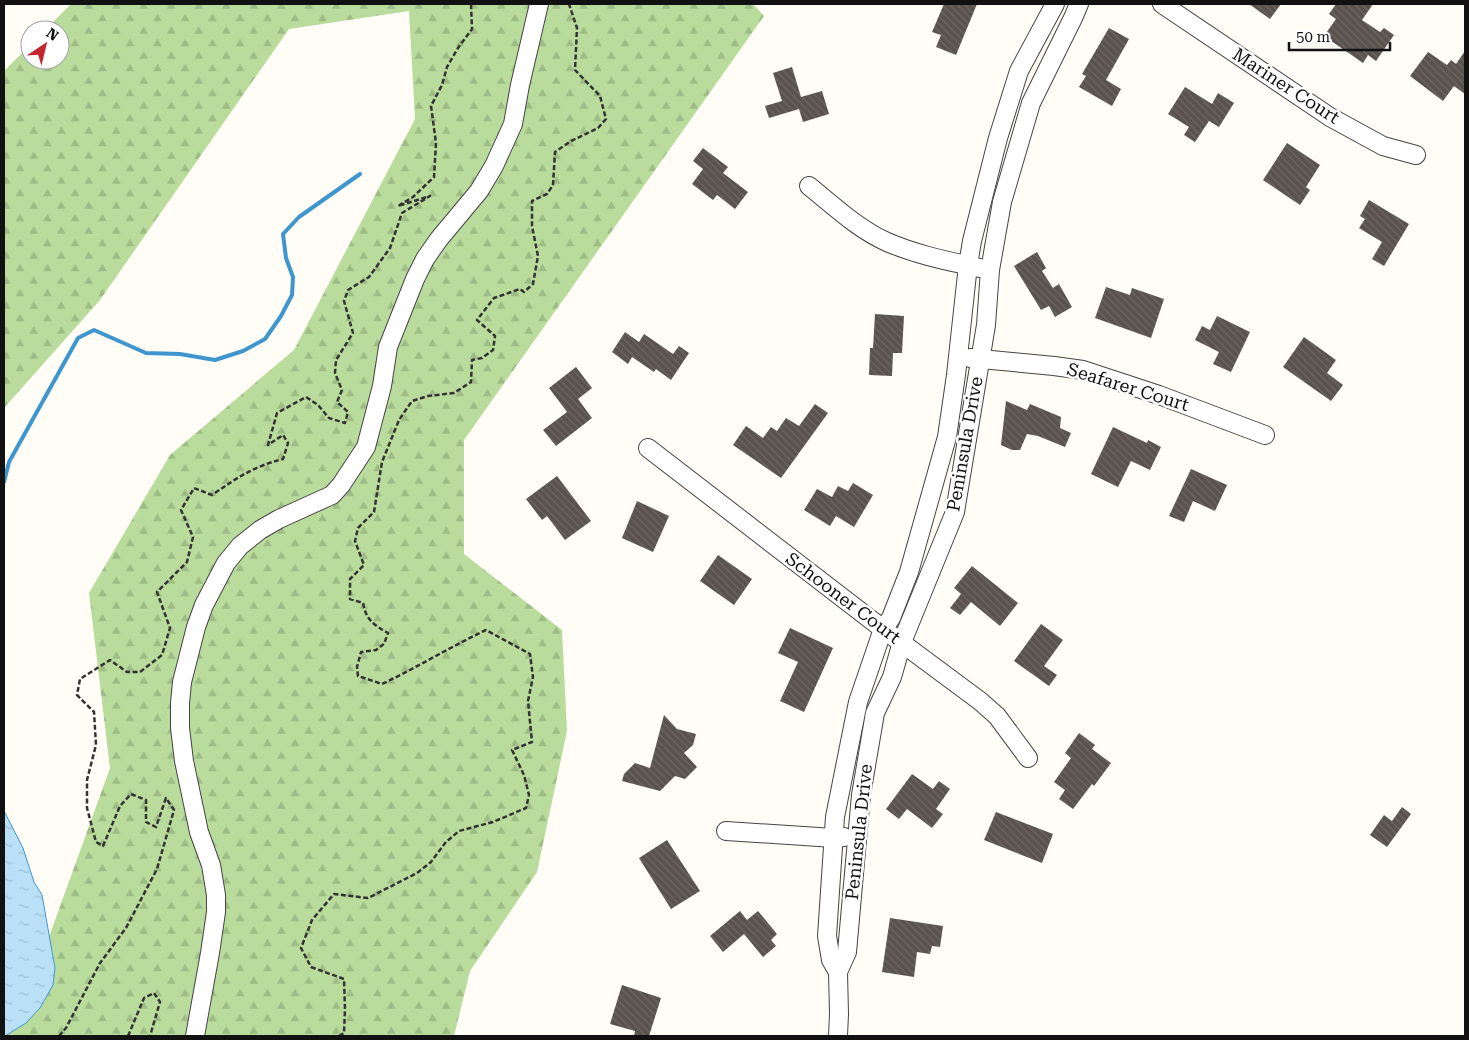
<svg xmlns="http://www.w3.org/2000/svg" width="1469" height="1040" font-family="'Roboto Serif',serif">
<defs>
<pattern id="forest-firs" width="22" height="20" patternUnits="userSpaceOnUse" patternTransform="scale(1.25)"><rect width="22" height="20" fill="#b9dc9c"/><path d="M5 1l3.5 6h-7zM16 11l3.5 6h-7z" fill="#9ebc85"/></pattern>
<pattern id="water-ripples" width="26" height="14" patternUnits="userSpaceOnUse" patternTransform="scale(1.25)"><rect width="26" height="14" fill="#b9e0f7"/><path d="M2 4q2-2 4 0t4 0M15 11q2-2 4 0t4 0" fill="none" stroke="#9ebfd3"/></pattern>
<pattern id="building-back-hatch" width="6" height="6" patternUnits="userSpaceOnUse" patternTransform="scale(1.25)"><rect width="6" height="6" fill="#5a524d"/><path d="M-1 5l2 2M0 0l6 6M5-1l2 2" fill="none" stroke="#6d6662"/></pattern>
</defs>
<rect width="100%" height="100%" fill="#fffdf5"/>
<path fill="url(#forest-firs)" d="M71 4H753L764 16 464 440V554L562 630 567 731 537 872 470 971 454 1036H5L26 1023 40 1008 53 985 55 968 49 937 110 768 89 593 170 455 294 350 415 119 409 11 289 29 100 300 4 408V71L30 45V60H60V30H45Z"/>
<path fill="url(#water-ripples)" stroke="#3f96cf" d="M4 811 23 848 34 882 42 895 55 968 53 985 40 1008 26 1023 5 1036H4Z"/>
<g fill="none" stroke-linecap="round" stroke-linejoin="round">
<path stroke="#3f96cf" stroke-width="4" d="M4 482 9 462 78 338 94 330 146 353 180 354 215 360 243 351 265 339 281 316 292 295 293 277 286 258 283 234 299 217 360 174"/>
</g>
<g fill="url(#building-back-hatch)">
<path d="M944 4H977L956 55 936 47 941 35 932 32Z"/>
<path d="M1249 4H1281L1270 19Z"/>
<path d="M1336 4H1373L1362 20 1380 32 1384 28 1394 35 1376 61 1368 55 1363 63 1324 36 1336 19 1329 14Z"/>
<path d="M1109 28 1129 39 1106 80 1121 89 1112 106 1079 87 1086 76 1082 74Z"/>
<path d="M1465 51V94L1454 86 1443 101 1410 76 1428 52 1447 65 1451 60 1456 64Z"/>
<path d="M792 67 801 97 822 91 829 114 803 122 799 109 769 118 765 106 782 101 773 73Z"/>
<path d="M1185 87 1212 104 1218 93 1234 103 1219 127 1209 121 1195 142 1184 135 1189 127 1168 114Z"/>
<path d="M1287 143 1320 165 1306 187 1310 190 1300 205 1263 180Z"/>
<path d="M703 148 728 167 723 173 748 192 735 209 717 195 713 200 692 184 703 169 693 161Z"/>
<path d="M1369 200 1409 224 1384 266 1372 259 1382 242 1359 228 1365 219 1360 216Z"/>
<path d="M1037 252 1046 268 1042 271 1053 288 1059 284 1072 307 1055 317 1049 306 1041 310 1014 266Z"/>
<path d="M1106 287 1130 295 1132 288 1164 299 1151 338 1095 318Z"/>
<path d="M875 314 904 316 902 353H893L892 376 869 375 870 348H873Z"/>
<path d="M1217 316 1250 332 1231 372 1213 364 1219 352 1195 340 1202 326 1210 330Z"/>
<path d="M625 332 639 342 644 334 673 354 679 346 689 353 671 380 656 369 654 372 632 357 628 364 612 352Z"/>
<path d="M1304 337 1336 360 1327 373 1343 385 1331 401 1283 367Z"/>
<path d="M576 367 592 388 578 399 592 418 556 446 543 430 567 412 549 388Z"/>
<path d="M1006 401 1027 410 1030 404 1061 417 1060 428 1071 433 1065 447 1038 436 1027 434 1020 450H1012L1001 445Z"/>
<path d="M815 404 828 413 781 478 733 445 746 426 763 438 771 427 777 431 786 418 799 426Z"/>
<path d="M1113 427 1147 443 1148 440 1161 447 1150 470 1131 461 1118 487 1091 474Z"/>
<path d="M1191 469 1227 485 1215 511 1193 501 1184 522 1169 516Z"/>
<path d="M557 476 591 521 565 540 547 516 542 520 526 499Z"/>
<path d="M853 483 873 495 854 527 836 516 830 526 804 510 817 489 832 497 838 486 848 491Z"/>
<path d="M637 501 669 516 653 552 622 538Z"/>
<path d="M718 555 752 579 734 605 700 581Z"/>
<path d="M972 566 1018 603 1000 626 971 602 960 615 950 608 961 594 954 588Z"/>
<path d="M1041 624 1063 640 1044 666 1057 675 1049 686 1014 661Z"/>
<path d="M790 628 833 648 804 712 780 701 798 662 778 653Z"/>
<path d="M664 715 677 729 696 734 693 745 684 753 697 767 685 779 675 776 660 791 622 781 624 774 635 763 650 768Z"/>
<path d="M1079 733 1095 745 1092 749 1111 763 1094 786 1092 784 1073 809 1059 799 1065 790 1054 782 1071 758 1065 753Z"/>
<path d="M912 774 933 789 939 781 950 789 936 809 943 814 932 828 907 809 899 819 886 809Z"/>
<path d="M1402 807 1411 814 1387 847 1370 835 1384 815 1392 821Z"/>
<path d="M996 812 1053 834 1042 863 984 840Z"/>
<path d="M667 840 700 891 671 909 639 858Z"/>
<path d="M740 911 747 920 758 911 777 934 771 940 776 946 763 957 744 934 723 952 710 936Z"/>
<path d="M890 918 943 926 940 947 932 946 930 954 917 952 914 977 882 972Z"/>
<path d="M622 985 661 998 649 1036H634L635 1031 610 1024Z"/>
</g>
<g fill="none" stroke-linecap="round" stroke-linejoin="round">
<defs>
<g id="minor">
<path d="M1162 4 1330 117 1383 146 1416 155"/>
<path d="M809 186C834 206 858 229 887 242 917 255 948 261 980 268"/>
<path d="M970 358 1054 366 1083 370 1159 395 1265 435"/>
<path d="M648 448 883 629 980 701 997 716 1028 758"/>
<path d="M726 831 834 838 844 837"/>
<path d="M838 972 831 960 827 936 835 817 858 702 883 629 891 618 909 572 947 437 956 375 968 265 972 241 998 138 1019 71 1055 4"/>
<path d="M195 1036 210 953 216 912V895L211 865 199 832 184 761 180 728V703L182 682 196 627 204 605 226 563 240 546 260 530 279 519 332 495 341 485 366 447 382 386 388 347 415 279 425 259 439 239 479 191 494 166 513 124 520 85 539 4"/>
<path d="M838 1036 839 1014 838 972 847 952 861 795 875 713 892 677 902 642 955 512 986 325 990 270 1002 202 1031 103 1073 18 1079 4"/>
</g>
</defs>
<use href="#minor" stroke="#444" stroke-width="20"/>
<g stroke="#333" stroke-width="2.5" stroke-dasharray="5 2.5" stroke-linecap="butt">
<path d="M59 1036 66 1028 100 963 126 928 157 869 174 810 166 798 156 827 146 822V800L131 794 120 806 103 846 96 842 87 808V780L96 745 94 712 77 695 80 679 110 660 127 672H140L162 655 170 628 157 592 187 562 193 537 181 510 194 488 212 495C237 478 252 467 283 459L288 443 283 435 268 445 277 413 306 397 318 405 329 418 345 423 348 412 337 402 342 390 335 373 336 360 353 333 344 301 348 290 369 277 390 248 402 213 430 196 398 206 413 197 434 177 436 143 431 106 442 85 447 67 458 48 472 29 471 4"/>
<path d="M128 1036 144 998 154 993 160 1002 150 1036"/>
<path d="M339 1036 344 1033 345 1009 344 979 311 967 301 948 312 920 334 894 368 898 417 873 431 862 446 842 459 831 493 822 526 808 529 795 524 775 512 750 532 742 528 701 533 677 530 654 486 630C450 647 418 667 382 684L358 676 357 667 361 652 376 650 384 644 388 633C374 625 366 620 363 603L350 599V579L364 565 355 541 358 528 374 512 382 462 399 420 412 401 428 396 454 393 471 382 472 360 482 358 493 350 495 336 477 320 494 298 520 289 524 292 533 284 538 256 532 226V201L547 194 553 185 555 152 571 141 598 128 606 119 600 96 575 70 577 28 569 4"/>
</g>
<use href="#minor" stroke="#fff" stroke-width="18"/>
</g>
<g text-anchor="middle" stroke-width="5" stroke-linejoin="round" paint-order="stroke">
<g font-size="18" fill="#111" stroke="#fff">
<text transform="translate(1286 86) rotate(33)" y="6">Mariner Court</text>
<text transform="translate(1128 387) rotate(17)" y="6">Seafarer Court</text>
<text transform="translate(965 444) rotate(-80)" y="6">Peninsula Drive</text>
<text transform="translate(843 598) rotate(37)" y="6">Schooner Court</text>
<text transform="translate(859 832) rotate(-84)" y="6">Peninsula Drive</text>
</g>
</g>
<rect width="1469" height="1040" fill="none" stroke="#111111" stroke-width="10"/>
<g transform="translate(45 45) rotate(35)"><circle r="24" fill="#ffffff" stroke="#a0a0a0"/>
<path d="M0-4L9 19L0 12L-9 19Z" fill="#c4262e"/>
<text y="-8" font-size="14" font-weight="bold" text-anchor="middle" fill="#111111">N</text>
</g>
<path d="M1289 42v8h101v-8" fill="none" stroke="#111111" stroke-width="2.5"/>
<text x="1296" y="42" font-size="15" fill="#111111" stroke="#ffffff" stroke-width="4" paint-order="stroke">50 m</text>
</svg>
